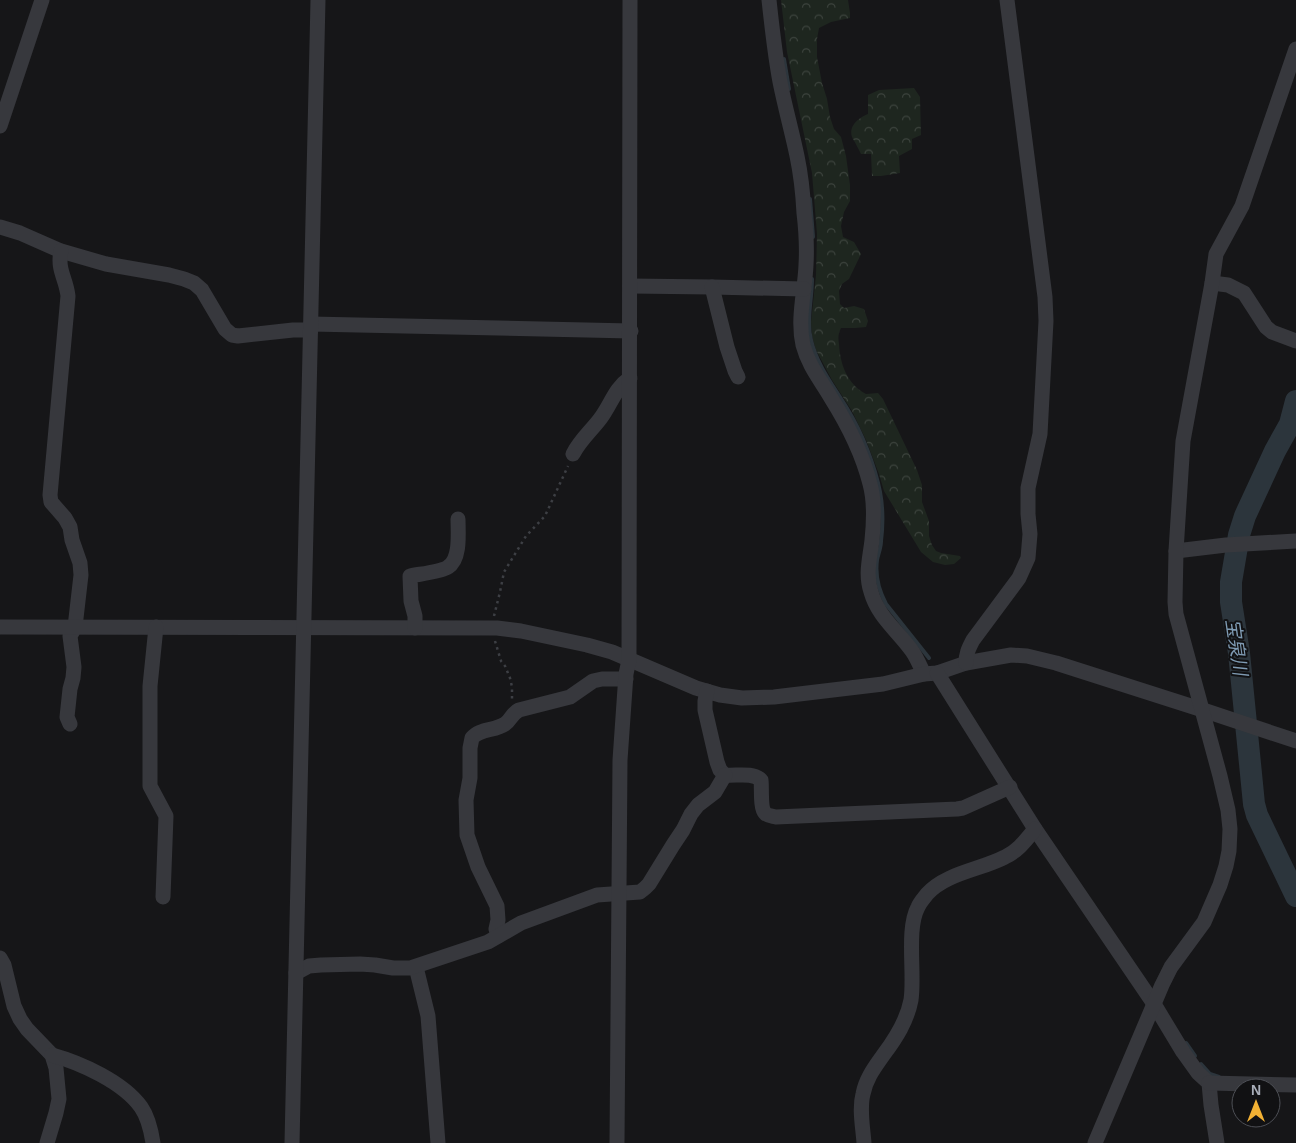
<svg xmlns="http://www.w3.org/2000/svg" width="1296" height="1143" font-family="Helvetica,'Noto Sans JP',sans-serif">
<defs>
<pattern id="forest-crowns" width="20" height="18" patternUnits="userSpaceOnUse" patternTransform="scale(1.25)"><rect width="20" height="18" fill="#1e261f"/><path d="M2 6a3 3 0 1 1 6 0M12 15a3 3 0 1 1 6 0" fill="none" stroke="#3c433d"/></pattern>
</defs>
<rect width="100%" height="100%" fill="#161618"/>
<g fill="url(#forest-crowns)">
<path d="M781 0H848L850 13V18L831 22 819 28 817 39V57L822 83 827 99 830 117 834 129 841 137 846 156 850 185V201L844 212 841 226 843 237 854 242 861 254 849 279 842 284 839 291 840 304 844 308 854 306 864 309 868 321 866 327 855 328H841C838 334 838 338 839 344 840 364 847 384 866 394L878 393 883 399 917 470 922 485V502L929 521V536L932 545 936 551 941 553 960 556 961 558 954 564 945 565 933 562 921 552 884 491 879 474 866 440 852 411 832 380 816 350 812 336 811 322 816 275 817 234 812 173 787 52Z"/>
<path d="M914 88 920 97 921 135 912 139V149L899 156 900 173 881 176H872L871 154H861C858 148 856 144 853 139 847 127 858 118 868 114V95L879 90Z"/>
</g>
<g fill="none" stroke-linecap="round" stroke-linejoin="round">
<g stroke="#2c353c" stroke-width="4">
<path d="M784 59 789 89"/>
<path d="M810 199 813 237"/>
<path d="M812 279C812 299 806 321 811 340 817 366 835 388 848 410 862 433 875 466 880 492 883 508 883 525 881 541 881 548 878 554 877 560 875 575 879 591 886 604L929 658"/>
<path d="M1186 1043 1195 1056"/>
<path d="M1201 1064 1210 1074 1219 1077"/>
</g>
<path stroke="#2c353c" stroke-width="22" d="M1296 401 1290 424 1275 451 1245 516 1239 535 1231 582V602L1239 653 1254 804 1257 815 1296 896"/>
<g stroke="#3d3f44" stroke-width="2.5" stroke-dasharray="2.5 4" stroke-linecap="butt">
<path d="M494 616 500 592 504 572 526 536 545 516 568 466"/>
<path d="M495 641 501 661 505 666 510 678 512 687V700"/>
</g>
<g stroke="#37383d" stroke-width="15">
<path d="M769 0C772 28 775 55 780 82 785 107 792 132 797 156 801 175 803 194 804 213 806 230 807 248 806 265 805 291 797 319 803 345 809 367 820 379 831 398 848 425 862 452 870 484 875 502 874 521 872 540 870 558 865 574 871 592 878 617 898 631 912 651 917 658 920 666 924 674"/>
<path d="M0 126 42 0"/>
<path d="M0 227 20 233 61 251 106 264 169 275 184 279 194 283 202 290 225 329 232 335 238 336 293 330H311"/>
<path d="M61 251C57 270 66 278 68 296L50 495 51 502 65 518 70 527 72 540 80 563 81 575 75 627 70 636 74 667 73 678 70 689 67 717 70 724"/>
<path d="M1212 283 1228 285 1244 293 1266 327 1272 332 1296 341"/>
<path d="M630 286 712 287 804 289"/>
<path d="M712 287 727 347 735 371 738 377"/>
<path d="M311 324 631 331"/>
<path d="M573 454C580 440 591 431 600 419 611 405 614 389 630 378"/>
<path d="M1176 551 1226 545 1296 541"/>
<path d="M0 627 497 628 521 631 587 645 612 652 696 688 720 695 742 698 774 697 883 684 924 674 937 673 966 663 1011 655 1027 656 1056 663 1203 710 1296 741"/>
<path d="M156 627 150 686V786L166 816 163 897"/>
<path d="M415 628V616L411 601 410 576C419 574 441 572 448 567 461 559 458 532 458 519"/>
<path d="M966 663C966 653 969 648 973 640L1019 578 1028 558 1030 534 1028 514V488L1040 434 1046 321 1045 297 1007 0"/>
<path d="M937 673 1035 829 1154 1004 1183 1052 1198 1073 1209 1083 1211 1105 1217 1143"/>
<path d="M707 691 705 701V710L717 762 720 770 725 775C737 776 752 772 761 780 762 787 760 808 765 813 767 816 772 816 776 817L957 809 963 808 1010 787"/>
<path d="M498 936 496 929 498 920 497 906 478 867 467 835 466 800 470 778V748L472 738C480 728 495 731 505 724 511 720 512 713 519 710L570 697 593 681 602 679H626"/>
<path d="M0 958 4 965 14 1006 20 1019 27 1029 52 1055 56 1068 59 1099 56 1113 47 1143"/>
<path d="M416 967 428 1016 438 1143"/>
<path d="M296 973 309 966 321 965 360 964 375 965 393 968H410L488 942 521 923 597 895 640 892 645 888 649 884 673 845 683 830 691 814 698 805 715 792 725 775"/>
<path d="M52 1055C81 1063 123 1082 141 1107 148 1117 151 1130 153 1143"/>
<path d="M1209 1083 1296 1085"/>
<path d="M292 1143 318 0"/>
<path d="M617 1143 620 760 626 674 629 660 630 0"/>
<path d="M864 1143C863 1128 859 1109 863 1094 866 1078 875 1067 884 1054 896 1038 907 1021 911 1000 915 974 906 929 918 907 920 902 924 898 927 894 946 873 980 870 1005 857 1018 851 1026 840 1035 829"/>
<path d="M1095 1143 1162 985 1171 967 1204 922 1220 885 1226 866 1229 851 1230 829 1228 810 1220 776 1176 614 1175 602 1176 551 1183 441 1212 283 1216 254 1242 206 1296 49"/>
</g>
</g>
<g text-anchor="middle" stroke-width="4" stroke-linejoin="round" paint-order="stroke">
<g font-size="19" font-style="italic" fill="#7f9bb3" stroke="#111113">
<text transform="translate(1237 647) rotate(82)" y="7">宝泉川</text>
</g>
</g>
<g transform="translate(1256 1103)"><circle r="24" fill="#111113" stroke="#4d4f55"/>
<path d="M0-4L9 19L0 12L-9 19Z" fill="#f2b134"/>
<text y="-8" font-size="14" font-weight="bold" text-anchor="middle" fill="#a8adb8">N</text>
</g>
</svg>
